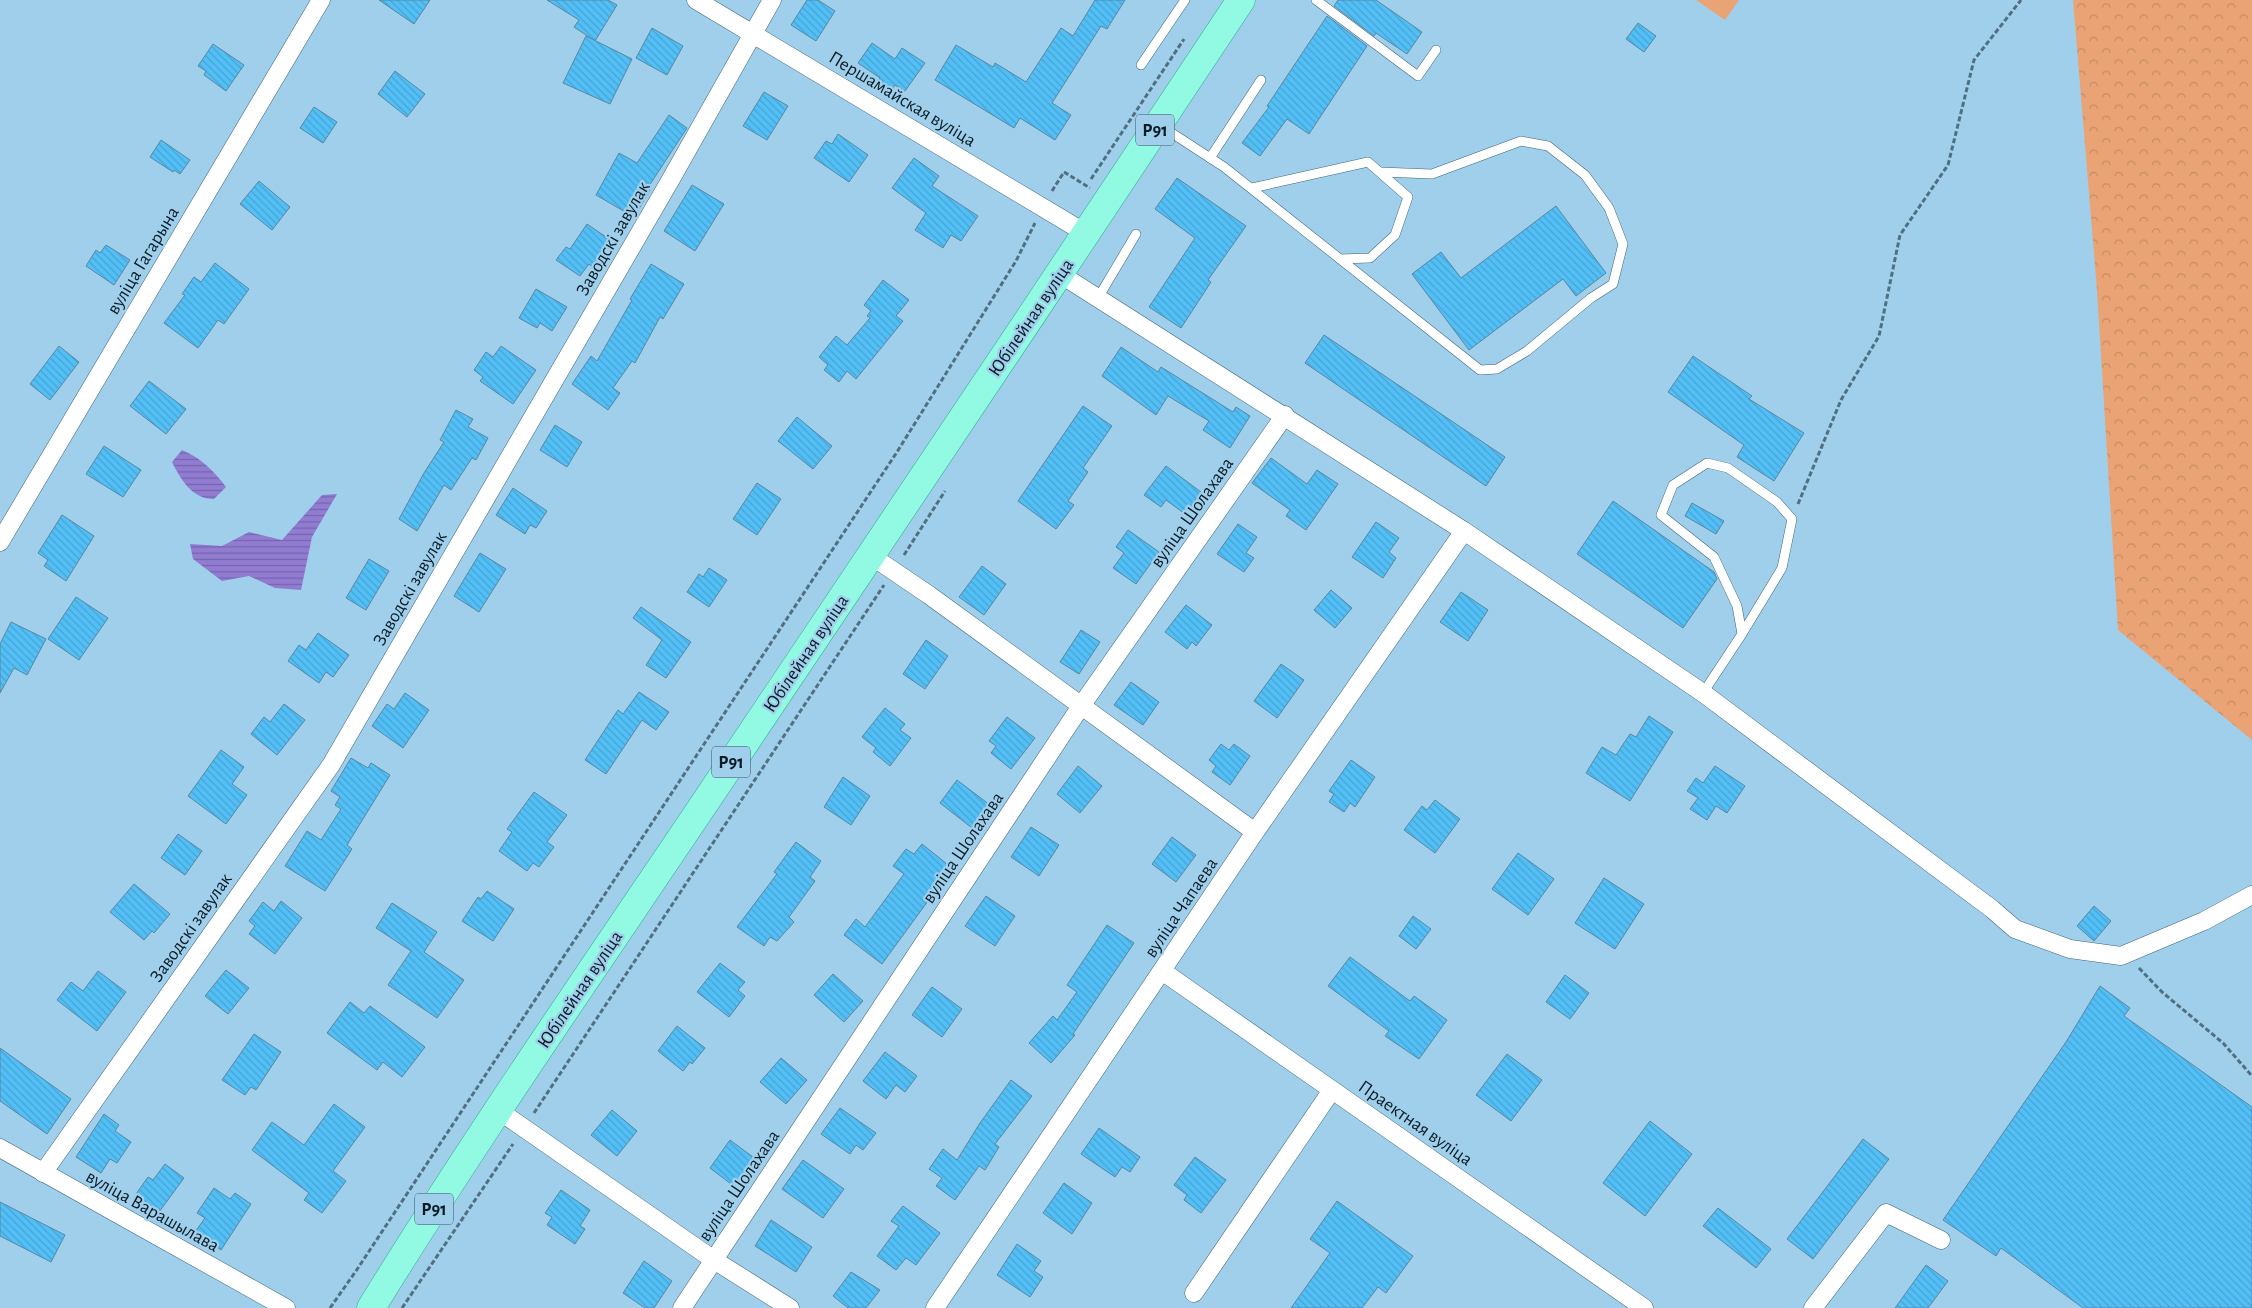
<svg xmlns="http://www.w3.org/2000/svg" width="2252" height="1308" font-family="'Alegreya Sans',sans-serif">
<defs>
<pattern id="forest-crowns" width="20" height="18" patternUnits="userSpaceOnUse" patternTransform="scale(1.25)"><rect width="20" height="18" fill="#e9a375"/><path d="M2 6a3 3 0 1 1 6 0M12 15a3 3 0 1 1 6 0" fill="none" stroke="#c68c65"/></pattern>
<pattern id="water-rules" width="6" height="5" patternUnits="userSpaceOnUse" patternTransform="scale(1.25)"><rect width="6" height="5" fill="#917cd2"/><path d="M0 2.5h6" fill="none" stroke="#7565aa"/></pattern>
<pattern id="building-back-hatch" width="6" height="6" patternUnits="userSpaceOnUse" patternTransform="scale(1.25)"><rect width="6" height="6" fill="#52bff6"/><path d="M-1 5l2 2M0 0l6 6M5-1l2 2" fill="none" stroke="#46a4d3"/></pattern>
</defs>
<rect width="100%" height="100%" fill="#a0cfeb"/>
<path fill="#e9a375" d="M1696 0H1739L1725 20Z"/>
<path fill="url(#forest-crowns)" d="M2073 0H2252V740L2118 630 2097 290Z"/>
<g fill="url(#water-rules)">
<path d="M182 450C201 458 213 470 226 487L214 499C192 499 181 480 172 462Z"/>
<path d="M337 494 312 537 301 590 275 588 249 576 222 581 193 559 190 544 222 546 249 532 282 540 322 495Z"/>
</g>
<g fill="url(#building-back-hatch)" stroke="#5986a0">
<path d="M379 0H430L414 24Z"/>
<path d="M547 0H608L617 5 595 41 574 27 579 20Z"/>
<path d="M807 0H818L835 11 816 41 791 25Z"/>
<path d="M1095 0H1125L1107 29 1101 26 1052 103 1071 115 1055 140 1020 118 1014 128 935 80 956 45 993 67 995 63 1026 82 1061 28 1073 36Z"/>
<path d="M1338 0H1376L1422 32 1407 54 1376 33 1374 36 1334 6Z"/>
<path d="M1327 16 1367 46 1309 134 1287 119 1260 156 1242 143 1269 107 1267 106Z"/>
<path d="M1638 23 1656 36 1644 52 1626 39Z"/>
<path d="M652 28 683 46 667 75 636 58Z"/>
<path d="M586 36 632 59 610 104 563 83Z"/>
<path d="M872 43 895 59 902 48 925 63 905 91 895 85 890 92 877 82 880 78 858 63Z"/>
<path d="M213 44 244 65 226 91 204 75 206 71 198 66Z"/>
<path d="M395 71 425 94 407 117 378 94Z"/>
<path d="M764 92 788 106 767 140 743 126Z"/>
<path d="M314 107 337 122 323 143 300 128Z"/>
<path d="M669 115 687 128 647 189 650 190 634 217 596 195 619 153 637 163Z"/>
<path d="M838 134 868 155 849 182 814 158 826 141 832 144Z"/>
<path d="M161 140 190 160 180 174 174 170 173 172 150 157Z"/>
<path d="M914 158 939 176 932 186 978 216 961 241 951 235 943 248 915 230 926 213 892 188Z"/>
<path d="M1177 178 1246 226 1208 280 1211 282 1181 328 1149 307 1195 238 1155 209Z"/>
<path d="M259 181 290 207 272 230 240 204Z"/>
<path d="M692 185 724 204 695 251 664 231Z"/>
<path d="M1556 206 1606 273 1576 296 1563 279 1469 350 1412 274 1441 252 1461 278Z"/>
<path d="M587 224 612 241 594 268 589 264 580 276 556 260 566 247 570 249Z"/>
<path d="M106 245 130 260 114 285 86 266 96 250 100 253Z"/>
<path d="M215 263 249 289 224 324 218 320 198 348 164 323 185 295 182 294 194 277 201 282Z"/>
<path d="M651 264 684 284 663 319 660 317 635 363 632 361 613 388 620 393 608 410 572 384 591 356 597 361 632 300 630 299Z"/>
<path d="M883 280 909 300 896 316 903 321 856 379 847 371 839 382 824 370 828 365 819 357 836 336 847 345 870 318 867 316 871 311 864 305Z"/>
<path d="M536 289 567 307 552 331 540 323 537 328 519 318Z"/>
<path d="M1324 335 1505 457 1486 486 1305 363Z"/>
<path d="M59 346 79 362 50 400 30 384Z"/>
<path d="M501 346 536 370 513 404 480 381 483 377 474 370 486 352 493 357Z"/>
<path d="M1121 347 1158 372 1161 367 1233 412 1236 407 1250 416 1230 448 1203 430 1209 421 1168 396 1156 415 1102 376Z"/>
<path d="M1693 356 1752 396 1749 399 1804 433 1774 481 1737 457 1744 445 1668 392Z"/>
<path d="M149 381 186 409 166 434 130 406Z"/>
<path d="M1083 406 1112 426 1083 468 1088 472 1068 501 1074 505 1056 529 1018 501Z"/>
<path d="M456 410 473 419 468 427 488 438 476 460 472 458 451 490 444 485 417 531 399 519 424 473 444 442 440 440Z"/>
<path d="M797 417 832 446 813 469 778 441Z"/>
<path d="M555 425 582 442 567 467 540 450Z"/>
<path d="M104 446 141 470 123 497 86 474Z"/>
<path d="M1271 458 1307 484 1317 470 1338 484 1306 530 1286 516 1290 510 1252 483Z"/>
<path d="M1166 466 1201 492 1185 514 1166 500 1161 507 1144 495Z"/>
<path d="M757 483 781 499 757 535 733 519Z"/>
<path d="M513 488 547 511 536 528 530 525 525 534 496 515Z"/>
<path d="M1613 501 1714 572 1717 579 1683 628 1577 554Z"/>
<path d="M1692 503 1724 521 1716 534 1685 516Z"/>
<path d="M62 515 94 536 66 581 44 566 48 560 38 553Z"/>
<path d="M1376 522 1399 538 1389 552 1396 558 1383 578 1352 557Z"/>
<path d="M1238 524 1257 537 1246 553 1254 558 1244 572 1217 554Z"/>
<path d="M1128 530 1159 552 1136 584 1113 568 1124 553 1116 547Z"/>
<path d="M480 553 506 569 479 612 454 596Z"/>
<path d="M369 559 389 571 366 610 346 598Z"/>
<path d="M982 566 1006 584 984 615 959 597Z"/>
<path d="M709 568 727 580 709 607 687 592 699 574 703 577Z"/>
<path d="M1331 590 1352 608 1335 628 1314 610Z"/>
<path d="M1461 592 1488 610 1468 641 1440 622Z"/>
<path d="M76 597 108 618 79 660 48 639Z"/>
<path d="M1186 605 1212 625 1196 646 1192 642 1187 649 1165 632Z"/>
<path d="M641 607 691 642 666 678 646 665 662 640 633 618Z"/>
<path d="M11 622 46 639 27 675 14 668 0 693V644Z"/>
<path d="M1081 630 1100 642 1079 674 1060 662Z"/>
<path d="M318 633 349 655 333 677 326 672 319 683 288 661 299 645 306 650Z"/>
<path d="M926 640 948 656 925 689 903 674Z"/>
<path d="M1281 664 1304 680 1277 718 1254 701Z"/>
<path d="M1131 682 1159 702 1143 725 1114 705Z"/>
<path d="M639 692 669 712 656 730 642 720 606 774 585 760 618 710 623 714Z"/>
<path d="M405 693 429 710 403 748 372 726 387 704 394 709Z"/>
<path d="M284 704 305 720 277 755 251 734 264 717 270 722Z"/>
<path d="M885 708 905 724 900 730 911 738 890 766 873 752 876 748 862 737Z"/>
<path d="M1649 716 1673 732 1630 801 1586 773 1602 747 1616 755 1630 734 1636 737Z"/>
<path d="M1007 717 1035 738 1011 769 991 753 996 746 989 741Z"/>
<path d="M1221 744 1229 750 1234 744 1250 756 1230 785 1212 772 1216 766 1209 760Z"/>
<path d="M221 750 244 767 232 784 247 795 226 824 188 796Z"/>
<path d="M351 758 368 768 371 763 390 775 347 845 352 849 325 891 285 866 307 831 321 840 341 809 335 805 340 797 331 791Z"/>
<path d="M1351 760 1375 777 1355 807 1350 803 1344 812 1329 802 1334 794 1329 791Z"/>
<path d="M1078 766 1102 786 1080 813 1057 794Z"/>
<path d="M1715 766 1745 786 1727 813 1716 806 1707 820 1690 809 1698 798 1687 791 1696 778 1703 783Z"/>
<path d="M843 777 870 796 851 825 824 807Z"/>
<path d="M957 780 990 805 972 828 940 803Z"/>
<path d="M534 792 567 815 547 842 554 847 539 867 533 863 527 871 499 851 512 832 507 829Z"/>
<path d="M1435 800 1460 819 1435 853 1404 830 1422 806 1427 810Z"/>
<path d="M1031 827 1059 845 1039 876 1011 857Z"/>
<path d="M178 834 202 851 185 875 161 858Z"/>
<path d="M1172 837 1196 855 1176 882 1152 864Z"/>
<path d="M796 842 821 861 810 877 815 881 789 917 794 922 777 941 770 937 764 946 737 927 777 874 774 872Z"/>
<path d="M922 844 952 868 882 964 844 935 856 919 865 927 904 874 893 866 906 849 914 854Z"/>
<path d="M1518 853 1554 879 1528 915 1492 889Z"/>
<path d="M1604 878 1644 904 1615 949 1575 923Z"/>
<path d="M134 884 170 914 154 933 152 931 144 940 110 912Z"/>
<path d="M487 891 514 909 493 941 462 921 478 897 481 899Z"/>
<path d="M986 896 1015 916 995 946 965 926Z"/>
<path d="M281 901 302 918 275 954 249 934 255 926 249 921 263 902 274 911Z"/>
<path d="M392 903 437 932 424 952 464 980 437 1018 388 985 411 951 376 928Z"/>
<path d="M2094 906 2111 921 2094 941 2077 926Z"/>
<path d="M1413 916 1431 929 1416 949 1399 936Z"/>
<path d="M1107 925 1134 943 1073 1034 1075 1035 1051 1063 1029 1043 1053 1016 1057 1020 1077 992 1067 985Z"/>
<path d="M1350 957 1410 1001 1414 996 1447 1020 1419 1059 1385 1036 1389 1031 1328 986Z"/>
<path d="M720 963 745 982 738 990 745 996 729 1017 697 992Z"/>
<path d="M226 970 249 988 228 1014 205 996Z"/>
<path d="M98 971 126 992 97 1031 57 1000 71 982 83 991Z"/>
<path d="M833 974 863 1001 844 1022 814 995Z"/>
<path d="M1565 975 1589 993 1570 1019 1546 1002Z"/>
<path d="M2100 986 2130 1008 2124 1016 2252 1107V1308H2083L2001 1248 1996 1256 1943 1220 2066 1042Z"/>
<path d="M932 987 962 1009 942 1037 912 1015Z"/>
<path d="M350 1002 364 1013 370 1006 425 1047 402 1077 383 1062 377 1070 327 1033Z"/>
<path d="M677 1026 705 1048 692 1064 690 1062 683 1071 658 1051Z"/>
<path d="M254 1034 281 1052 256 1090 251 1087 245 1095 222 1080Z"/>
<path d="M0 1048 71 1099 47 1134 0 1101Z"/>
<path d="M885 1052 917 1076 905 1092 896 1085 886 1099 863 1081Z"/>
<path d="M1507 1054 1542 1080 1511 1121 1476 1095Z"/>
<path d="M781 1058 807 1080 786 1104 760 1082Z"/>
<path d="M1011 1080 1032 1096 995 1144 999 1147 985 1170 979 1166 955 1200 936 1186 942 1178 929 1169 943 1149 957 1160 980 1123Z"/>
<path d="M334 1104 365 1127 333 1171 346 1181 322 1213 304 1200 309 1193 252 1150 272 1122 304 1145Z"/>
<path d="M840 1108 876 1133 863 1150 856 1145 850 1154 821 1134Z"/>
<path d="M612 1110 637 1131 617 1156 591 1135Z"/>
<path d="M104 1114 119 1125 115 1131 131 1142 117 1163 110 1159 101 1173 76 1157Z"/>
<path d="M1650 1121 1692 1154 1645 1216 1603 1183Z"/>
<path d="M1099 1128 1140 1157 1130 1172 1122 1167 1115 1177 1081 1154Z"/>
<path d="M1863 1139 1889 1159 1813 1259 1787 1239Z"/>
<path d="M730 1140 757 1160 735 1187 710 1168Z"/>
<path d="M1195 1157 1226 1180 1201 1213 1184 1200 1187 1195 1174 1185Z"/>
<path d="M803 1160 844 1189 823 1218 782 1189Z"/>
<path d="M165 1164 184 1178 159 1212 136 1194 148 1177 153 1180Z"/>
<path d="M1064 1183 1092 1203 1072 1234 1043 1213Z"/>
<path d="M214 1188 230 1199 235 1193 251 1204 221 1250 195 1232 205 1218 197 1213Z"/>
<path d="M561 1190 590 1210 580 1226 585 1229 575 1244 547 1225 552 1217 545 1213Z"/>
<path d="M1337 1201 1413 1256 1386 1293 1378 1287 1362 1308H1291L1330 1253 1310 1239Z"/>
<path d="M0 1202 65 1235 51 1262 0 1236Z"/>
<path d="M903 1206 940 1233 916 1265 906 1258 896 1270 877 1256 899 1226 891 1221Z"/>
<path d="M1718 1208 1771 1249 1756 1268 1703 1226Z"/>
<path d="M771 1220 812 1247 796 1272 755 1246Z"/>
<path d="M1017 1244 1041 1261 1034 1271 1043 1277 1030 1297 997 1275Z"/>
<path d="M644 1261 672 1281 654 1308H645L623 1293Z"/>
<path d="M1926 1265 1948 1281 1928 1308H1895Z"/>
<path d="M851 1272 880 1290 866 1308H848L833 1296Z"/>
</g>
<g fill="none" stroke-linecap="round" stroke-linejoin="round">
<defs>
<g id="service">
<path d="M1316 0 1418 76 1436 50"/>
<path d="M1141 65 1185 0"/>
<path d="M1161 126 1224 167 1480 370 1497 369 1527 351 1591 298 1613 284 1623 244 1609 208 1585 175 1548 146 1521 141 1432 174 1380 172"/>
<path d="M1210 158 1261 80"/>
<path d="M1252 188 1368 162 1408 197 1395 235 1370 258 1340 259"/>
<path d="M1098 298 1136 234"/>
<path d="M1703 693 1742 634 1737 606 1714 557 1661 515 1673 485 1707 463 1728 468 1777 502 1792 519 1782 568 1742 634"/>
</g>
<g id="minor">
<path d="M696 0 1087 234"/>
<path d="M1060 274 1464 531 1703 693 1992 909 2015 929 2070 949 2121 956 2204 921 2252 895"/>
<path d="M0 542 321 0"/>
<path d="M870 555 929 595 1255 832"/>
<path d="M1162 971 1644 1308"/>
<path d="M498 1110 714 1260 790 1308"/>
<path d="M0 1148 286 1308"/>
<path d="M43 1173 331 765 671 179 772 0"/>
<path d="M1194 1293 1332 1090"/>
<path d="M682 1308 1081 706 1285 415"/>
<path d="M935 1308 1255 832 1464 531"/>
<path d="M1813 1308 1886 1213 1941 1240"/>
</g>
<path id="primary" d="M371 1308C477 1136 593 969 706 801 885 534 1064 268 1241 0"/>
</defs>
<use href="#service" stroke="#3a667e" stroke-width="10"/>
<use href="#minor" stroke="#3a667e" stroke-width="19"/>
<use href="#primary" stroke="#33a993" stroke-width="29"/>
<g stroke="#507082" stroke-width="3" stroke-dasharray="5 2.5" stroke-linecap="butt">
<path d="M1091 179 1184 39"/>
<path d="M1052 191 1064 172 1090 188"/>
<path d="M1798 504 1841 400 1879 336 1900 235 1948 165 1974 60 2021 0"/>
<path d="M904 555 945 491"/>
<path d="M2139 968 2162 992 2223 1043 2252 1076"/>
<path d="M534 1113 884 585"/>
<path d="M330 1308 356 1271 897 452 1016 261 1035 223"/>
<path d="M402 1308 513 1144"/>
</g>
<use href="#service" stroke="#fff" stroke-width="9"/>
<use href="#minor" stroke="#fff" stroke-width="18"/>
<use href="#primary" stroke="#92f9e2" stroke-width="28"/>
</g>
<g text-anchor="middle" stroke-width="4.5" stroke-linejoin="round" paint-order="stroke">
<g fill="#a0cfeb" stroke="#365261" stroke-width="1">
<rect x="1136" y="114.5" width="38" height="31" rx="4"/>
<rect x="712" y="746.5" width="38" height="31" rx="4"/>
<rect x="415" y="1193.5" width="38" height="31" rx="4"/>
</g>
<g font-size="18" font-weight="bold" fill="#091c26">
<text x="1155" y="136">Р91</text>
<text x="731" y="768">Р91</text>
<text x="434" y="1215">Р91</text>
</g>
<g font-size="19" fill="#091c26" stroke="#a0cfeb">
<text transform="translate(903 98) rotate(31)" y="7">Першамайская вуліца</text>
<text transform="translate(612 238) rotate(-60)" y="7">Заводскі завулак</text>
<text transform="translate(142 260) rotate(-59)" y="7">вуліца Гагарына</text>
<text transform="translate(1030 317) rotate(-56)" y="7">Юбілейная вуліца</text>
<text transform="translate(1191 512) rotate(-55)" y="7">вуліца Шолахава</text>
<text transform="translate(409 588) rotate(-60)" y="7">Заводскі завулак</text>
<text transform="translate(805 653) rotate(-56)" y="7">Юбілейная вуліца</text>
<text transform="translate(962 847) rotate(-56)" y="7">вуліца Шолахава</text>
<text transform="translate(1180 907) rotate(-56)" y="7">вуліца Чапаева</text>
<text transform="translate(190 927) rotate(-55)" y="7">Заводскі завулак</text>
<text transform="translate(579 989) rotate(-56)" y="7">Юбілейная вуліца</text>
<text transform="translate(1416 1122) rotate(35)" y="7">Праектная вуліца</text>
<text transform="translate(738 1185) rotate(-56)" y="7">вуліца Шолахава</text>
<text transform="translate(153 1210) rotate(29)" y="7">вуліца Варашылава</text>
</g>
</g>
</svg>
